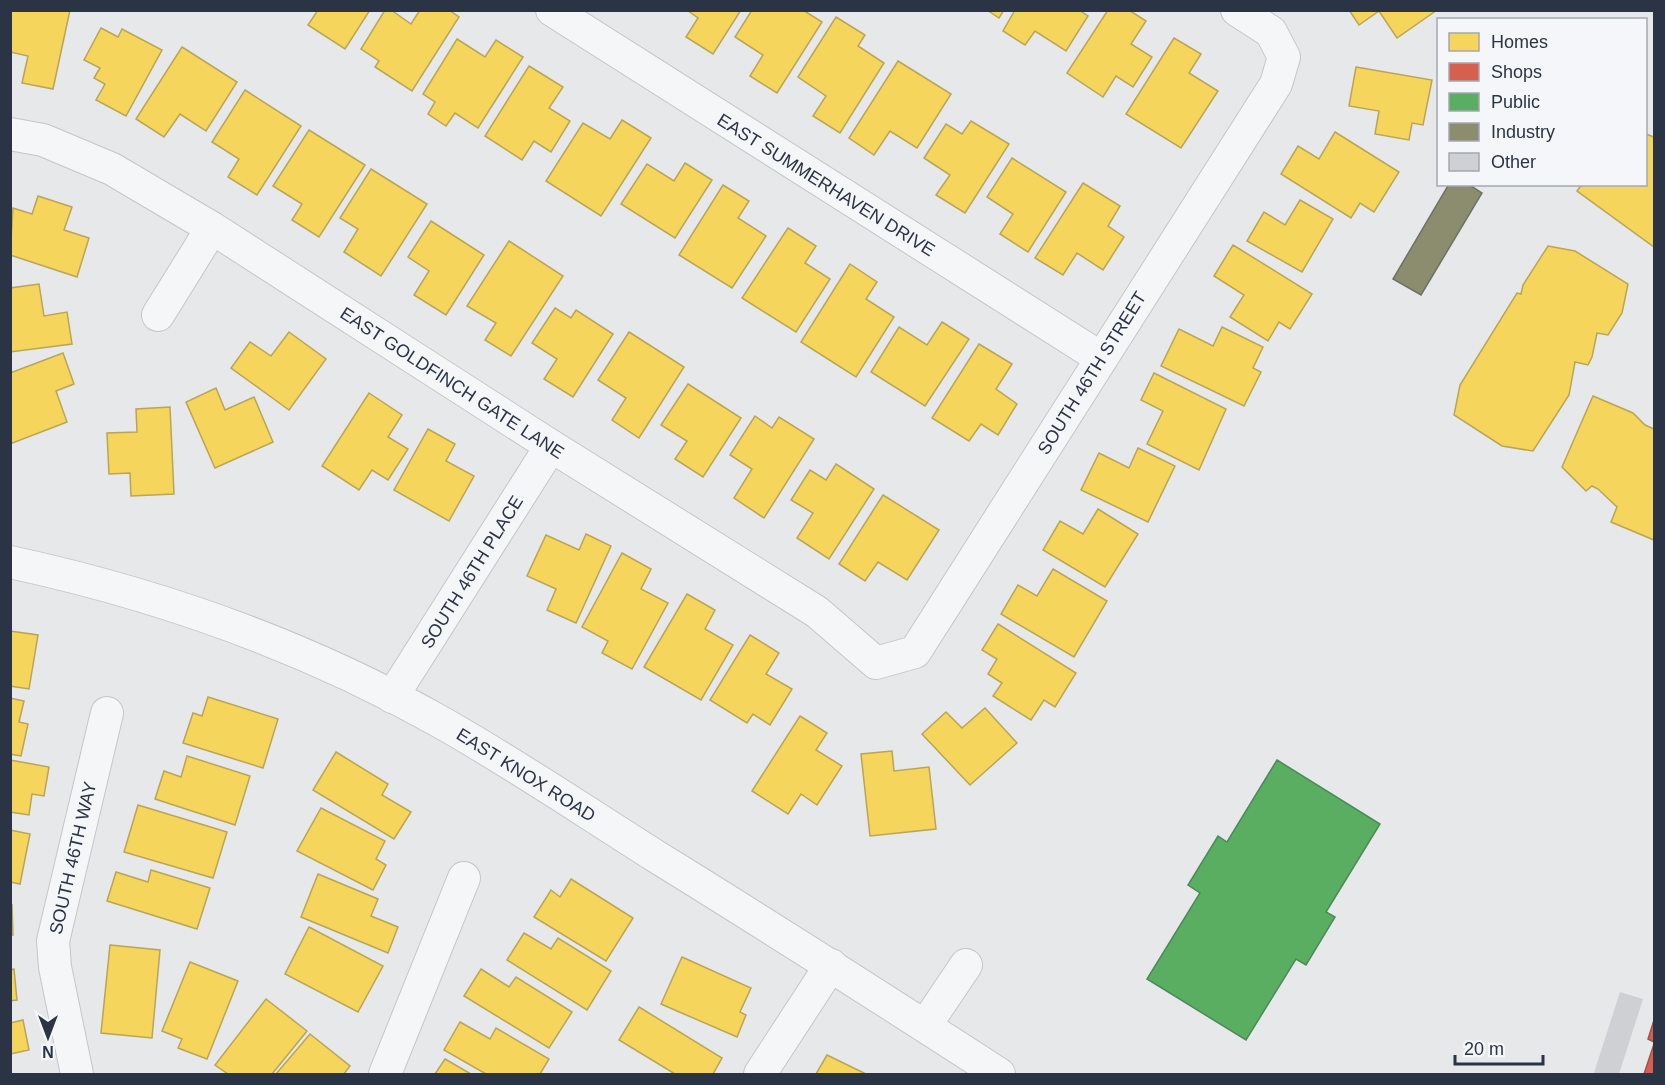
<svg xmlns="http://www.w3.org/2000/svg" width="1665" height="1085" font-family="Arial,sans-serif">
<rect width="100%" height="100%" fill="#e6e8ea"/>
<g fill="#f6d55c" stroke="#b9a555" stroke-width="1.5">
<path d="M10 10H70L53 89 22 83 28 56 10 52Z"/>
<path d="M318 10H370L345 49 308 25Z"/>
<path d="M385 10H391L411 24 420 10H449L459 17 412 91 375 67 379 61 361 49Z"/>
<path d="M687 10H741L713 54 686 37 698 18Z"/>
<path d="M752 10H803L822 22 777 93 750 76 763 55 735 37Z"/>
<path d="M987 10H1004L999 18Z"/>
<path d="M1015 10H1079L1088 16 1066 51 1035 31 1025 45 1003 31Z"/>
<path d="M1108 10H1129L1146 21 1131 44 1152 57 1133 87 1116 76 1103 97 1067 73Z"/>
<path d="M1349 10H1437L1397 38 1379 11 1359 25Z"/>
<path d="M836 17 865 35 858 46 884 63 840 133 813 116 826 96 798 77Z"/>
<path d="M101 28 118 37 122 29 162 50 126 116 96 100 105 84 94 78 100 68 84 60Z"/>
<path d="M1174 38 1201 54 1189 73 1218 91 1181 148 1126 114Z"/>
<path d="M457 39 485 57 496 40 523 57 478 128 455 113 446 126 428 114 435 102 423 94Z"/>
<path d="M182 47 237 82 206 131 180 114 164 137 136 119Z"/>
<path d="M898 61 951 94 917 148 890 131 874 155 849 138Z"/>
<path d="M529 66 563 87 549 108 570 121 551 152 534 141 522 160 485 136Z"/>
<path d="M1356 67 1432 80 1423 125 1412 123 1409 140 1375 134 1379 111 1349 106Z"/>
<path d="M245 90 301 126 257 195 228 177 239 159 212 142Z"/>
<path d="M622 120 651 138 601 216 546 181 583 123 610 139Z"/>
<path d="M971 121 1009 144 965 213 936 195 950 175 924 158 946 124 962 134Z"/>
<path d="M309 130 365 165 319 237 292 220 302 204 273 186Z"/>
<path d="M1335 132 1399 172 1374 212 1360 203 1351 218 1281 174 1298 146 1319 159Z"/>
<path d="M1646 134 1654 137V247L1577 191 1582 184H1646Z"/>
<path d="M1012 158 1066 192 1028 252 1000 234 1013 214 987 197Z"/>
<path d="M685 163 712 180 675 238 621 204 647 164 674 181Z"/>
<path d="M371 169 427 204 381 276 344 252 358 229 340 218Z"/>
<path d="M1083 183 1120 206 1108 226 1124 237 1103 270 1077 253 1063 275 1035 258Z"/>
<path d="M723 185 749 201 738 218 766 236 732 288 679 255Z"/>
<path d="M38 196 72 207 64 230 89 238 77 277 10 255 13 208 32 214Z"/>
<path d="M1300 200 1333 219 1302 272 1247 241 1264 212 1285 225Z"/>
<path d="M431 221 484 255 446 315 414 295 429 271 408 257Z"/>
<path d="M788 228 816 246 805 263 830 279 796 332 742 298Z"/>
<path d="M509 241 563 276 511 356 485 340 496 323 467 306Z"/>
<path d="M1233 245 1312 294 1290 329 1279 322 1268 341 1230 317 1244 295 1214 276Z"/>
<path d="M1548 246 1575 251 1628 284 1622 313 1608 335 1597 333 1592 357 1588 365 1575 362 1569 395 1533 451 1502 446 1454 415 1460 385 1517 293 1521 294 1523 285Z"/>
<path d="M850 264 877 282 866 299 894 317 856 377 801 342Z"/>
<path d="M39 284 44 316 67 312 72 344 10 352V288Z"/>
<path d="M555 308 571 318 576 310 613 334 573 397 544 379 557 359 532 343Z"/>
<path d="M942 322 969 339 925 406 871 372 899 327 927 345Z"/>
<path d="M1222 327 1263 347 1253 368 1261 372 1244 406 1161 366 1179 329 1213 346Z"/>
<path d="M289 332 326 359 289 410 231 368 250 342 271 356Z"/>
<path d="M629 332 684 367 639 438 612 420 626 398 598 380Z"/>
<path d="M979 344 1012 364 996 389 1017 404 998 435 981 424 969 441 932 418Z"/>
<path d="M63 353 74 384 56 391 67 422 10 444V373Z"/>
<path d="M1154 373 1226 409 1199 470 1147 444 1163 411 1141 400Z"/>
<path d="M688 384 741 418 703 477 675 459 687 441 661 425Z"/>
<path d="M216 388 225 410 254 397 273 442 215 468 186 402Z"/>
<path d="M369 393 402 415 388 437 408 449 388 480 372 470 359 490 322 466Z"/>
<path d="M1593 396 1633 413 1645 425 1654 429V540L1611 522 1617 507 1598 489 1592 486 1586 491 1562 467Z"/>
<path d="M170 407 174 494 131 496 130 473 109 474 107 433 137 432 136 409Z"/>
<path d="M755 416 772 428 779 417 814 439 764 518 734 498 752 469 730 455Z"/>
<path d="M428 429 455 444 446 461 474 476 449 521 394 490Z"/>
<path d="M1138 448 1175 466 1148 522 1081 490 1099 453 1129 468Z"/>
<path d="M836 464 874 489 829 559 797 538 813 513 791 500 810 470 826 480Z"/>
<path d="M883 495 939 530 907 580 878 562 865 581 839 564Z"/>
<path d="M1098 509 1138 534 1105 587 1043 550 1060 521 1083 534Z"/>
<path d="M586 534 611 546 576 623 547 610 556 589 527 576 546 535 579 550Z"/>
<path d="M622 553 651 569 641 589 668 603 632 669 602 653 608 641 582 627Z"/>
<path d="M1053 569 1107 601 1074 657 1001 614 1018 585 1037 596Z"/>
<path d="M687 594 715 610 705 629 733 645 701 700 644 667Z"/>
<path d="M998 624 1076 673 1055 707 1044 700 1031 720 993 696 1002 683 988 674 997 659 982 650Z"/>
<path d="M10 631 38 635 29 689 10 686Z"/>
<path d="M750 635 779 653 766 674 792 689 770 725 753 714 747 723 710 700Z"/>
<path d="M208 697 278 719 263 768 183 743 193 713 202 716Z"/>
<path d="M10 698 24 701 19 722 28 724 21 756 10 754Z"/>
<path d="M985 708 1017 743 970 785 922 734 946 712 962 728Z"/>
<path d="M800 716 827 733 816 750 842 766 817 805 801 794 788 814 752 791Z"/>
<path d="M892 751 894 771 929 767 936 829 870 836 861 754Z"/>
<path d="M336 752 388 784 382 795 411 812 394 839 313 790Z"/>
<path d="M187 756 250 776 235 825 155 799 164 771 181 777Z"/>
<path d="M10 760 49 767 44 796 32 794 29 815 10 812Z"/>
<path d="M138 805 227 832 213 878 124 852Z"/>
<path d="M321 808 385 841 376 859 386 865 373 890 297 851Z"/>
<path d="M10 830 30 834 20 884 10 882Z"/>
<path d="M151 870 210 888 197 929 107 901 116 872 148 882Z"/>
<path d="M318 874 378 899 371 916 398 927 388 953 301 917Z"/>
<path d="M571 879 633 918 606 961 534 917 551 890 560 897Z"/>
<path d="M12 905 13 935H10V906Z"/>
<path d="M309 927 383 966 358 1012 285 974Z"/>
<path d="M524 933 551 949 558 938 611 971 587 1010 507 960Z"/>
<path d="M110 945 160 950 152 1038 101 1033Z"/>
<path d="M682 957 751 988 740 1012 746 1015 737 1037 661 1004Z"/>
<path d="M190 962 238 981 207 1059 178 1048 182 1039 162 1031Z"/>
<path d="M14 969 17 1000 10 1001V970Z"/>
<path d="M481 969 509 987 516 977 572 1012 549 1048 464 996Z"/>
<path d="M266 999 307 1031 272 1074H228L215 1065Z"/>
<path d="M639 1007 722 1058 713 1074H675L619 1040Z"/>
<path d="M23 1020 29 1050 10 1054V1023Z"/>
<path d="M460 1022 490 1039 496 1028 549 1059 540 1074H486L444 1050Z"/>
<path d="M310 1034 350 1066 344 1074H276Z"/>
<path d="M827 1055 866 1074H816Z"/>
<path d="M445 1059 471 1074H435Z"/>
</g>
<g fill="#d6604d" stroke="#a3534b" stroke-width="1.5">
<path d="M1654 1020V1042L1648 1039Z"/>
<path d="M1654 1044V1074H1644Z"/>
</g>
<path fill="#5aae61" stroke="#4c8959" stroke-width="1.5" d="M1277 760 1380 824 1326 912 1335 917 1306 965 1296 959 1246 1040 1147 979 1200 893 1188 885 1218 836 1227 842Z"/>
<path fill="#8c8c6e" stroke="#6f7262" stroke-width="1.5" d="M1449 184H1468L1482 193 1421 295 1393 279Z"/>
<path fill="#ced0d3" d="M1620 992 1643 999 1619 1074H1598L1594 1073Z"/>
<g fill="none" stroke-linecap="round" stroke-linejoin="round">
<defs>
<g id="minor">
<path d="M552 10 1101 358"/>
<path d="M10 134 43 140 112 169 212 228 551 446 817 612 876 663 915 652 1276 84 1284 57 1271 32 1237 10"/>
<path d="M158 315 212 228"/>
<path d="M10 562C158 594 305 646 437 720 512 762 584 811 657 857 772 928 886 1001 999 1074"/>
<path d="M392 697 551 446"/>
<path d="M925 1026 966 965"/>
<path d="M77 1074 55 967 53 941 107 713"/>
<path d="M385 1074 464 878"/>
<path d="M760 1074 831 965"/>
</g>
</defs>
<use href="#minor" stroke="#c4c6c8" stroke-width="34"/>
<use href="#minor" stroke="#f5f6f7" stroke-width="32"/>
</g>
<g text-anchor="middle" stroke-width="6" stroke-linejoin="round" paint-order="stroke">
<g font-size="18" fill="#2b3445" stroke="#f4f6f9">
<text transform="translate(826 185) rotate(32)" y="6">EAST SUMMERHAVEN DRIVE</text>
<text transform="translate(1092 373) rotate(-58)" y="6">SOUTH 46TH STREET</text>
<text transform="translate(452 383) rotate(33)" y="6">EAST GOLDFINCH GATE LANE</text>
<text transform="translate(472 572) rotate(-58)" y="6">SOUTH 46TH PLACE</text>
<text transform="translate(526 775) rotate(32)" y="6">EAST KNOX ROAD</text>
<text transform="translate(73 858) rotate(-77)" y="6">SOUTH 46TH WAY</text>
</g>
</g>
<rect width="1665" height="1085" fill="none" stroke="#2b3445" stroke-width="24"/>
<rect x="1437" y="18" width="210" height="168" fill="#f4f6f9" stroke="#a4a8b1" stroke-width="1.5"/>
<rect x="1449" y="33" width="30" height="18" fill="#f6d55c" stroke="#a4a8b1" stroke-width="1.5"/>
<text x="1491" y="48" font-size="18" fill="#2b3445">Homes</text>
<rect x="1449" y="63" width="30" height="18" fill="#d6604d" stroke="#a4a8b1" stroke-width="1.5"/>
<text x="1491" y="78" font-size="18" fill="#2b3445">Shops</text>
<rect x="1449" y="93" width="30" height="18" fill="#5aae61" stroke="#a4a8b1" stroke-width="1.5"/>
<text x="1491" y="108" font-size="18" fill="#2b3445">Public</text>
<rect x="1449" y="123" width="30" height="18" fill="#8c8c6e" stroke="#a4a8b1" stroke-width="1.5"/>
<text x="1491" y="138" font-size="18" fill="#2b3445">Industry</text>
<rect x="1449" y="153" width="30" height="18" fill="#ced0d3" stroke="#a4a8b1" stroke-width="1.5"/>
<text x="1491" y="168" font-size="18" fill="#2b3445">Other</text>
<g transform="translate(48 1037) rotate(180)" stroke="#f4f6f9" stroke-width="4.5" paint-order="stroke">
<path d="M0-4.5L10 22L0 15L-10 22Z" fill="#2b3445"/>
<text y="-9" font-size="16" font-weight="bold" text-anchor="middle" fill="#2b3445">N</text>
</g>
<path d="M1455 1055v9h88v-9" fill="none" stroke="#2b3445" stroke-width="3"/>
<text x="1464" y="1055" font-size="18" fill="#2b3445" stroke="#f4f6f9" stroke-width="4.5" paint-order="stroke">20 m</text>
</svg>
